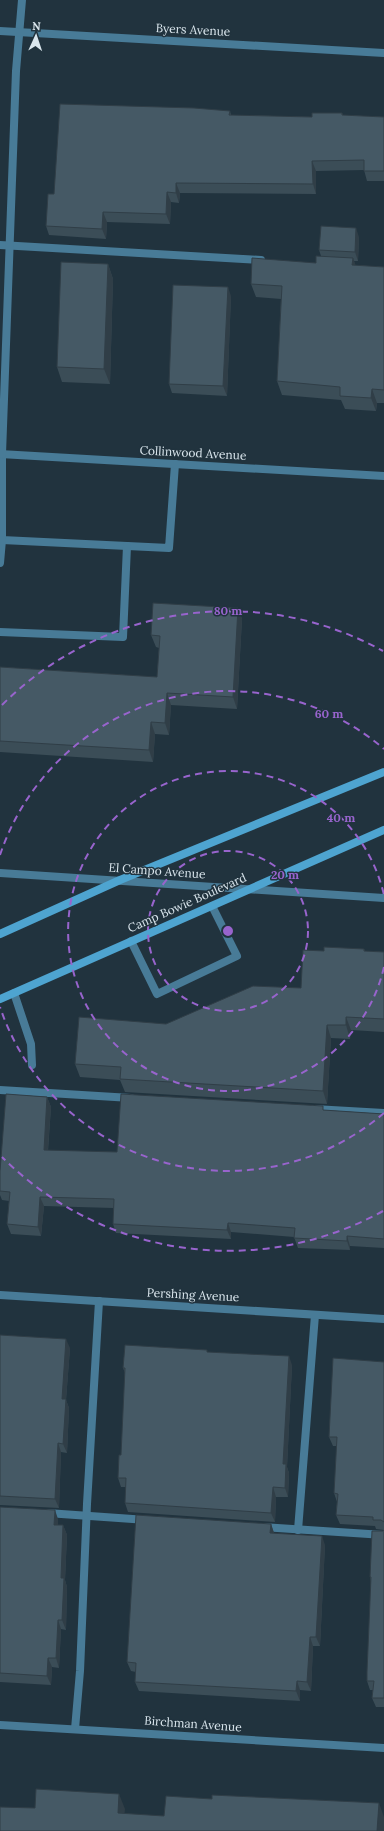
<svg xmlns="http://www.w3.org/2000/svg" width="384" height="1831" font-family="Lora,serif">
<rect width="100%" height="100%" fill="#21333e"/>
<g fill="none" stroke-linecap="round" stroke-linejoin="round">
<g stroke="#487b97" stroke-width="8">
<path d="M0 245 261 260"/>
<path d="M2 454V540L169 548 175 464"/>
<path d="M0 563 2 540"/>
<path d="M0 632 123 637 127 546"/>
<path d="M131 941 157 994 237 956 212 906"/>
<path d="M14 993 31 1044 32 1065"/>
<path d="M0 1090 131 1098"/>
<path d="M314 1109 384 1113"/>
<path d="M47 1513 147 1520"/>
<path d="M262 1527 384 1535"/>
<path d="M298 1530 315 1315"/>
<path d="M75 1729 80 1671 87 1504 99 1301"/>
</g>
<g stroke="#487b97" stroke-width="8">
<path d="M0 454 384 476"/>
<path d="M2 454 16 71 22 0"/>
<path d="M0 873 384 898"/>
<path d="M0 1295 384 1319"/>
</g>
<g stroke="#487b97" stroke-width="8">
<path d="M0 31 384 53"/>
<path d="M0 1725 384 1748"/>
</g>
<g stroke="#4ea4d0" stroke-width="8">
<path d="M0 934 120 880 384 772"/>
<path d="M0 999 384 830"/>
</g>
</g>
<g fill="#3b4d57">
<path d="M230 111 231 115 312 117 342 113 343 115 384 117V181H367L364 170 316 171V194L180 193 179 203 171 202 170 224 107 222 106 239 49 235 46 226 54 194Z"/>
<path d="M359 237 358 261H354L355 265 384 267V403H377L376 411 345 409 341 400 282 395 277 381 281 299 256 297 251 284 316 263 321 256 319 250Z"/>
<path d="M108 264 113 279 110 384 62 382 57 367Z"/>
<path d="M231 296 227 396 172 393 169 384Z"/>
<path d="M238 608 242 619 237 709 171 705 169 735 155 734 153 762 0 752V667L157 677 159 648 156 647 151 635Z"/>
<path d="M364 949 365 951 384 952V1032L351 1030 350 1039 331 1038 327 1104 125 1092 120 1080 80 1077 75 1064 166 1024 301 988 324 951Z"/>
<path d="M47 1097 51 1107 48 1151 117 1152 325 1110 384 1114V1248L350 1246V1250L298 1248 294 1237 231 1232V1239L116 1233 113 1224V1208L44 1206 41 1236 11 1234 7 1224 9 1201 2 1200 0 1195V1171Z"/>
<path d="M0 1335 70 1348 66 1400 69 1408 67 1453 61 1452 59 1508 0 1505Z"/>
<path d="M208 1352 292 1365 287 1467 289 1473 288 1497H276L275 1522 128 1512 125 1503 126 1487H121L118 1478 121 1455 125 1373 123 1368Z"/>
<path d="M384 1362V1530L376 1529 375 1526 340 1524 336 1515 337 1502 334 1493 337 1446H333L329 1437Z"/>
<path d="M0 1507 58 1519V1525H63L67 1535 65 1580 67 1587 66 1630 61 1629 59 1668 52 1667 51 1685 0 1682Z"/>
<path d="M271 1524 274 1533 325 1545 320 1646H313L311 1691 300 1690V1701L139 1691 135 1682 136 1672 131 1671 127 1662Z"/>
<path d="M384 1530V1707H376L372 1698 373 1690H370L367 1681 371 1582 370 1577Z"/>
</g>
<g fill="#303e47">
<path d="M312 161 316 171V194L313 184Z"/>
<path d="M176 183 180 193 179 203 176 193Z"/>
<path d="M167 192 171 202 170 224 166 214Z"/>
<path d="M103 212 107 222 106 239 102 229Z"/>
<path d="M356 228 359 237 358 261 355 252Z"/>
<path d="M353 258 358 272 352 265Z"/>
<path d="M108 264 113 279 110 384 104 369Z"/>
<path d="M228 287 231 296 227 396 223 386Z"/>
<path d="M372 389 377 403 376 411 371 398Z"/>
<path d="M238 608 242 619 237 709 233 697Z"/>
<path d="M167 693 171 705 169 735 165 723Z"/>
<path d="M151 722 155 734 153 762 149 750Z"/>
<path d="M346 1017 351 1030 350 1039 346 1025Z"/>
<path d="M327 1025 331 1038 327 1104 323 1091Z"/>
<path d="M47 1097 51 1107 47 1160 44 1150Z"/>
<path d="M40 1197 44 1206 41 1236 38 1227Z"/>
<path d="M228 1223 231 1232V1239L227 1230Z"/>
<path d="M347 1236 350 1246V1250L347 1241Z"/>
<path d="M66 1339 70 1348 66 1400 69 1408 67 1453 63 1444 62 1399Z"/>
<path d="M289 1356 292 1365 287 1467 289 1473 288 1497 285 1488 283 1464Z"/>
<path d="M58 1443 61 1452 59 1508 55 1499Z"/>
<path d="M273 1487 276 1497 275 1522 271 1513Z"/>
<path d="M55 1510 58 1519V1534L54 1525Z"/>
<path d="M271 1524 274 1533H270Z"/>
<path d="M63 1525 67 1535 65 1580 67 1587 66 1630 62 1620 61 1578Z"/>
<path d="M322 1536 325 1545 320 1646 316 1637Z"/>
<path d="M58 1620 61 1629 59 1668 56 1658Z"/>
<path d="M310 1637 313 1646 311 1691 307 1682Z"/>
<path d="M48 1658 52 1667 51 1685 47 1676Z"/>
<path d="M297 1681 300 1690V1701L296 1691Z"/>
<path d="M119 1794 125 1809 123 1828 118 1813Z"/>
<path d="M379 1803 384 1817V1831H377Z"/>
</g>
<g fill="#455965" stroke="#303e47">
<path d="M60 104 194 108 230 111 229 115 312 117V113H342V115L384 117V171H364V160L312 161 313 184 176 183V193L167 192 166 214 103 212 102 229 46 226 48 194H54Z"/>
<path d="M321 226 356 228 355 252 319 250Z"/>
<path d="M316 256 353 258 352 265 384 267V390L372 389 371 398 340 396V387L277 381 282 286 251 284 252 258 316 263Z"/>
<path d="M61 262 108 264 104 369 57 367Z"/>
<path d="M173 285 228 287 223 386 169 384Z"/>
<path d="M153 603 238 608 233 697 167 693 165 723 151 722 149 750 0 741V667L157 677 160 636 151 635Z"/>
<path d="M324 947 364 949V951L384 952V1019L346 1017V1025H327L323 1091 120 1079 121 1067 75 1064 79 1017 166 1024 253 986 301 988 303 950 324 951Z"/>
<path d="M6 1094 47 1097 44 1150 117 1152 121 1094 323 1106V1110L384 1114V1239L347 1236V1241L294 1238 295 1228 228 1223 227 1230 113 1224 114 1199 40 1197 38 1227 7 1224 10 1192 0 1191V1171Z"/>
<path d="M0 1335 66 1339 62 1399H66L63 1444 58 1443 55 1499 0 1496Z"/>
<path d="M125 1345 207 1350V1352L289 1356 283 1464H286L285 1488 273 1487 271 1513 125 1503 126 1478H118L119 1455H121L125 1368H123Z"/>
<path d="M333 1358 384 1362V1522L381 1520H373V1517L336 1515 338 1494 334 1493 337 1437H329Z"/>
<path d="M0 1507 55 1510 54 1525H63L61 1578H64L62 1620H58L56 1658H48L47 1676 0 1673Z"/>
<path d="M136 1515 271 1524 270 1533 322 1536 316 1637H310L307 1682 297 1681 296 1691 135 1682 136 1663 127 1662Z"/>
<path d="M384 1530V1698H372L374 1681H367V1672L371 1577H370L372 1531H383Z"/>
<path d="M36 1789 119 1794 118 1813 164 1816 166 1796 212 1799V1795L379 1803 377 1831H0V1807L35 1808Z"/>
</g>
<g fill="none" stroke="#9864cd" stroke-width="2" stroke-dasharray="7 5">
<circle cx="228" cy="931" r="80"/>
<path d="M384 967A160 160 0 1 1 384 895"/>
<path d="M384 1113A240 240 0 0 1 0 1007M0 855A240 240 0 0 1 384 749"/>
<path d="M383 1211A320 320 0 0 1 2 1157M2 705A320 320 0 0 1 383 651"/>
</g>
<g text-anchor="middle" stroke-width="3" stroke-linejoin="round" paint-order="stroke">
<g font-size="12" fill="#dae6ed" stroke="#21333e">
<text transform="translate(193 30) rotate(3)" y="4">Byers Avenue</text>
<text transform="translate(193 453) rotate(3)" y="4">Collinwood Avenue</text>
<text transform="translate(157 871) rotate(4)" y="4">El Campo Avenue</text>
<text transform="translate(187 903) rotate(-24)" y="4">Camp Bowie Boulevard</text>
<text transform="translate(193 1295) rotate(3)" y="4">Pershing Avenue</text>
<text transform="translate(193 1724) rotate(4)" y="4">Birchman Avenue</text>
</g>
</g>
<circle cx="228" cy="931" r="6" fill="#9864cd" stroke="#21333e" stroke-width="2"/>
<g font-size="12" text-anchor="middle" font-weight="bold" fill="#9864cd" stroke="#21333e" stroke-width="3" stroke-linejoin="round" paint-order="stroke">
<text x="228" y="615">80 m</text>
<text x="329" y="718">60 m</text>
<text x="341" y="822">40 m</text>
<text x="285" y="879">20 m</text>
</g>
<g transform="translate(36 36) rotate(3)" stroke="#21333e" stroke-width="3" paint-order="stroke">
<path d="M0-3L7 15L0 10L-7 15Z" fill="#dae6ed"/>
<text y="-6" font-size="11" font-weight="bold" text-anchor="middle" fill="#dae6ed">N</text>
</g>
</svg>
